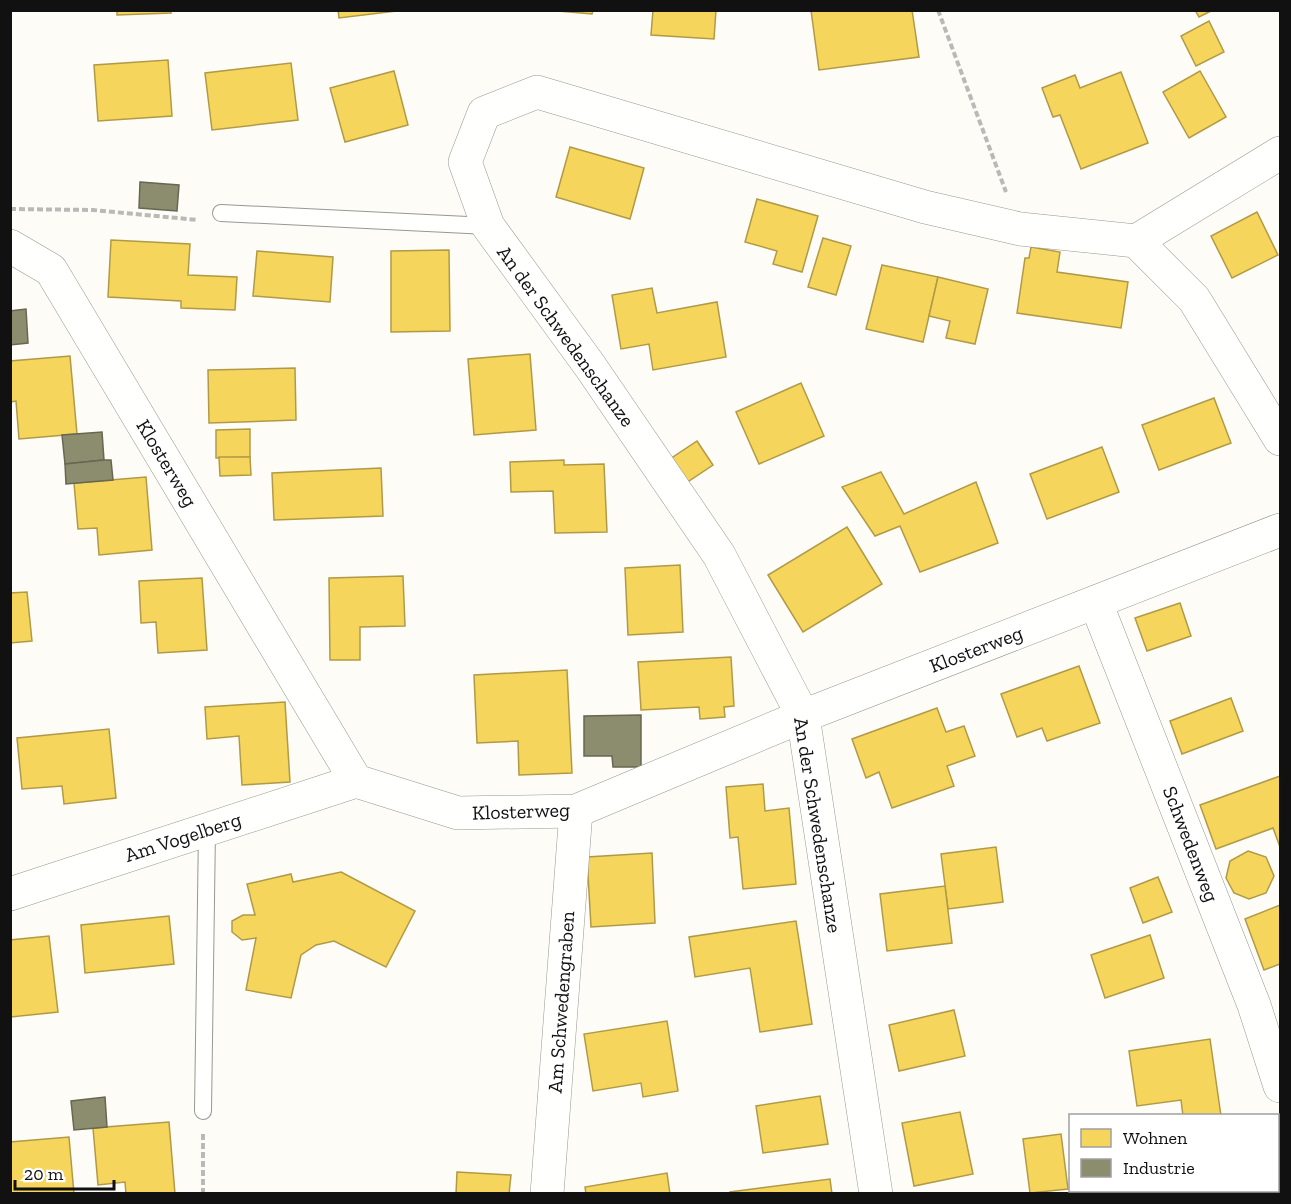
<svg xmlns="http://www.w3.org/2000/svg" width="1291" height="1204" font-family="'Zilla Slab',serif">
<rect width="100%" height="100%" fill="#fdfcf7"/>
<g fill="#f6d55c" stroke="#b19a46" stroke-width="1.5">
<path d="M117 10H170L171 13 117 15Z"/>
<path d="M338 10H396V11L339 18Z"/>
<path d="M546 10H593L592 14Z"/>
<path d="M653 10H716L714 39 651 35Z"/>
<path d="M811 10H912L919 57 819 70Z"/>
<path d="M1195 10H1213L1199 17Z"/>
<path d="M1209 21 1224 52 1196 66 1181 36Z"/>
<path d="M168 60 172 116 98 121 94 65Z"/>
<path d="M291 63 298 120 212 130 205 73Z"/>
<path d="M394 71 408 125 345 142 330 88Z"/>
<path d="M1200 71 1226 117 1189 138 1163 92Z"/>
<path d="M1121 72 1148 143 1081 169 1060 115 1053 117 1042 88 1075 75 1080 88Z"/>
<path d="M570 147 644 168 630 219 556 197Z"/>
<path d="M757 199 818 216 802 272 773 264 777 251 745 242Z"/>
<path d="M1257 212 1278 255 1232 278 1211 236Z"/>
<path d="M823 238 851 246 836 295 808 287Z"/>
<path d="M111 240 190 244 188 275 237 277 235 310 181 308V301L108 297Z"/>
<path d="M1031 247 1060 252 1057 272 1128 282 1121 328 1017 313 1025 258H1029Z"/>
<path d="M449 250 450 331 391 332V251Z"/>
<path d="M257 251 333 257 330 302 253 296Z"/>
<path d="M882 265 938 277 923 342 866 329Z"/>
<path d="M938 277 988 289 975 344 946 338 950 321 929 316Z"/>
<path d="M652 288 657 313 717 302 726 357 653 370 649 344 621 349 612 295Z"/>
<path d="M530 354 536 430 474 435 468 359Z"/>
<path d="M70 356 77 434 19 439 16 401 10 402V361Z"/>
<path d="M295 368 296 420 209 423 208 370Z"/>
<path d="M801 383 824 436 759 464 736 412Z"/>
<path d="M1214 398 1231 443 1159 470 1142 425Z"/>
<path d="M250 429V457L216 458V430Z"/>
<path d="M697 441 713 465 686 483 670 459Z"/>
<path d="M1102 447 1119 492 1047 519 1030 474Z"/>
<path d="M219 457H250L251 475 220 476Z"/>
<path d="M564 460V465L604 464 607 532 555 533 553 491 511 492 510 462Z"/>
<path d="M381 468 383 516 274 520 272 473Z"/>
<path d="M881 472 904 514 976 482 998 543 920 572 900 526 875 536 842 487Z"/>
<path d="M146 477 152 550 99 555 97 528 78 529 74 483Z"/>
<path d="M847 527 882 584 803 632 768 575Z"/>
<path d="M680 565 683 632 628 635 625 568Z"/>
<path d="M403 576 405 626 360 627V660H330L329 578Z"/>
<path d="M202 578 207 650 158 653 156 622 141 623 139 581Z"/>
<path d="M27 592 32 641 10 643V593Z"/>
<path d="M1180 603 1191 636 1147 651 1135 618Z"/>
<path d="M731 657 734 706 724 707 725 717 700 719 699 707 641 710 638 662Z"/>
<path d="M1079 666 1100 723 1047 741 1042 728 1017 737 1001 694Z"/>
<path d="M567 670 572 773 519 775 518 741 477 743 474 675Z"/>
<path d="M1231 698 1243 731 1182 754 1170 721Z"/>
<path d="M285 702 290 782 242 785 239 736 207 739 205 707Z"/>
<path d="M937 708 946 732 964 726 975 756 947 766 954 786 892 808 879 772 866 778 852 739Z"/>
<path d="M109 729 116 798 64 804 62 786 22 789 17 738Z"/>
<path d="M1280 776V847L1273 828 1216 849 1200 805Z"/>
<path d="M763 784 765 811 789 808 796 884 743 889 738 837 730 838 726 787Z"/>
<path d="M996 847 1003 902 948 909 941 854Z"/>
<path d="M1248 851 1266 857 1274 876 1266 893 1249 899 1234 893 1226 878 1230 861Z"/>
<path d="M652 853 655 923 591 927 587 857Z"/>
<path d="M341 872 415 911 386 967 334 941 316 945 301 955 291 998 246 990 256 938 242 940 232 932V921L243 915H255L247 884 291 874 293 882Z"/>
<path d="M1158 877 1172 912 1143 923 1130 888Z"/>
<path d="M945 886 952 943 887 951 880 894Z"/>
<path d="M1280 905V964L1264 970 1245 919Z"/>
<path d="M169 916 174 964 85 973 81 925Z"/>
<path d="M796 921 812 1024 760 1032 750 968 695 977 689 937Z"/>
<path d="M1150 935 1164 978 1105 998 1091 955Z"/>
<path d="M49 936 58 1012 11 1017 10 940Z"/>
<path d="M954 1010 965 1056 899 1071 889 1025Z"/>
<path d="M667 1021 678 1091 643 1097 641 1083 593 1091 584 1034Z"/>
<path d="M1210 1039 1221 1116H1183L1181 1100 1137 1106 1129 1051Z"/>
<path d="M820 1096 828 1144 763 1153 756 1106Z"/>
<path d="M960 1112 973 1174 914 1186 902 1123Z"/>
<path d="M169 1122 175 1194H126L125 1182 98 1185 93 1128Z"/>
<path d="M1061 1134 1068 1189 1030 1193 1023 1139Z"/>
<path d="M69 1137 74 1194H10V1142Z"/>
<path d="M457 1172 511 1175 509 1194H456Z"/>
<path d="M667 1173 670 1194H586L585 1187Z"/>
<path d="M830 1179 832 1194H730V1192Z"/>
<path d="M1184 1190H1266L1268 1194H1163Z"/>
</g>
<g fill="#8c8c6e" stroke="#676752" stroke-width="1.5">
<path d="M140 182 179 185 177 211 139 208Z"/>
<path d="M26 309 28 343 10 345V311Z"/>
<path d="M102 432 104 460 65 464 62 435Z"/>
<path d="M104 460H111L113 480 66 484 65 464Z"/>
<path d="M641 715V767H613L612 756H584V716Z"/>
<path d="M105 1097 107 1127 74 1130 71 1101Z"/>
</g>
<g fill="none" stroke-linecap="round" stroke-linejoin="round">
<defs>
<g id="lane">
<path d="M221 213 488 226"/>
<path d="M203 1111 207 829"/>
</g>
<g id="street">
<path d="M1136 241 1280 153"/>
<path d="M10 246 51 270 356 781 458 813 576 811 803 716 1280 530"/>
<path d="M1096 603 1254 1005 1280 1086"/>
<path d="M10 894 356 781"/>
<path d="M547 1194 576 811"/>
<path d="M876 1194 803 716 719 555 590 366 488 226 465 162 484 113 537 92 925 207 1020 229 1136 241 1194 299 1280 439"/>
</g>
</defs>
<use href="#lane" stroke="#979795" stroke-width="18"/>
<use href="#street" stroke="#979795" stroke-width="34"/>
<g stroke="#b9b9b8" stroke-width="4" stroke-dasharray="6 3" stroke-linecap="butt">
<path d="M938 10 1006 192"/>
<path d="M10 209 93 210 198 220"/>
<path d="M203 1194V1133"/>
</g>
<use href="#lane" stroke="#fffffe" stroke-width="16"/>
<use href="#street" stroke="#fffffe" stroke-width="33"/>
</g>
<g text-anchor="middle" stroke-width="6" stroke-linejoin="round" paint-order="stroke">
<g font-size="20" fill="#111" stroke="#fff">
<text transform="translate(566 336) rotate(54)" y="7">An der Schwedenschanze</text>
<text transform="translate(167 463) rotate(59)" y="7">Klosterweg</text>
<text transform="translate(976 649) rotate(-21)" y="7">Klosterweg</text>
<text transform="translate(521 811) rotate(-2)" y="7">Klosterweg</text>
<text transform="translate(818 825) rotate(81)" y="7">An der Schwedenschanze</text>
<text transform="translate(183 837) rotate(-18)" y="7">Am Vogelberg</text>
<text transform="translate(1191 844) rotate(69)" y="7">Schwedenweg</text>
<text transform="translate(561 1002) rotate(-86)" y="7">Am Schwedengraben</text>
</g>
</g>
<rect width="1291" height="1204" fill="none" stroke="#111111" stroke-width="24"/>
<rect x="1069" y="1114" width="210" height="78" fill="#ffffff" stroke="#a0a0a0" stroke-width="1.5"/>
<rect x="1081" y="1129" width="30" height="18" fill="#f6d55c" stroke="#a0a0a0" stroke-width="1.5"/>
<text x="1123" y="1144" font-size="18" fill="#111111">Wohnen</text>
<rect x="1081" y="1159" width="30" height="18" fill="#8c8c6e" stroke="#a0a0a0" stroke-width="1.5"/>
<text x="1123" y="1174" font-size="18" fill="#111111">Industrie</text>
<path d="M15 1180v9h99v-9" fill="none" stroke="#111111" stroke-width="3"/>
<text x="24" y="1180" font-size="18" fill="#111111" stroke="#ffffff" stroke-width="4.5" paint-order="stroke">20 m</text>
</svg>
